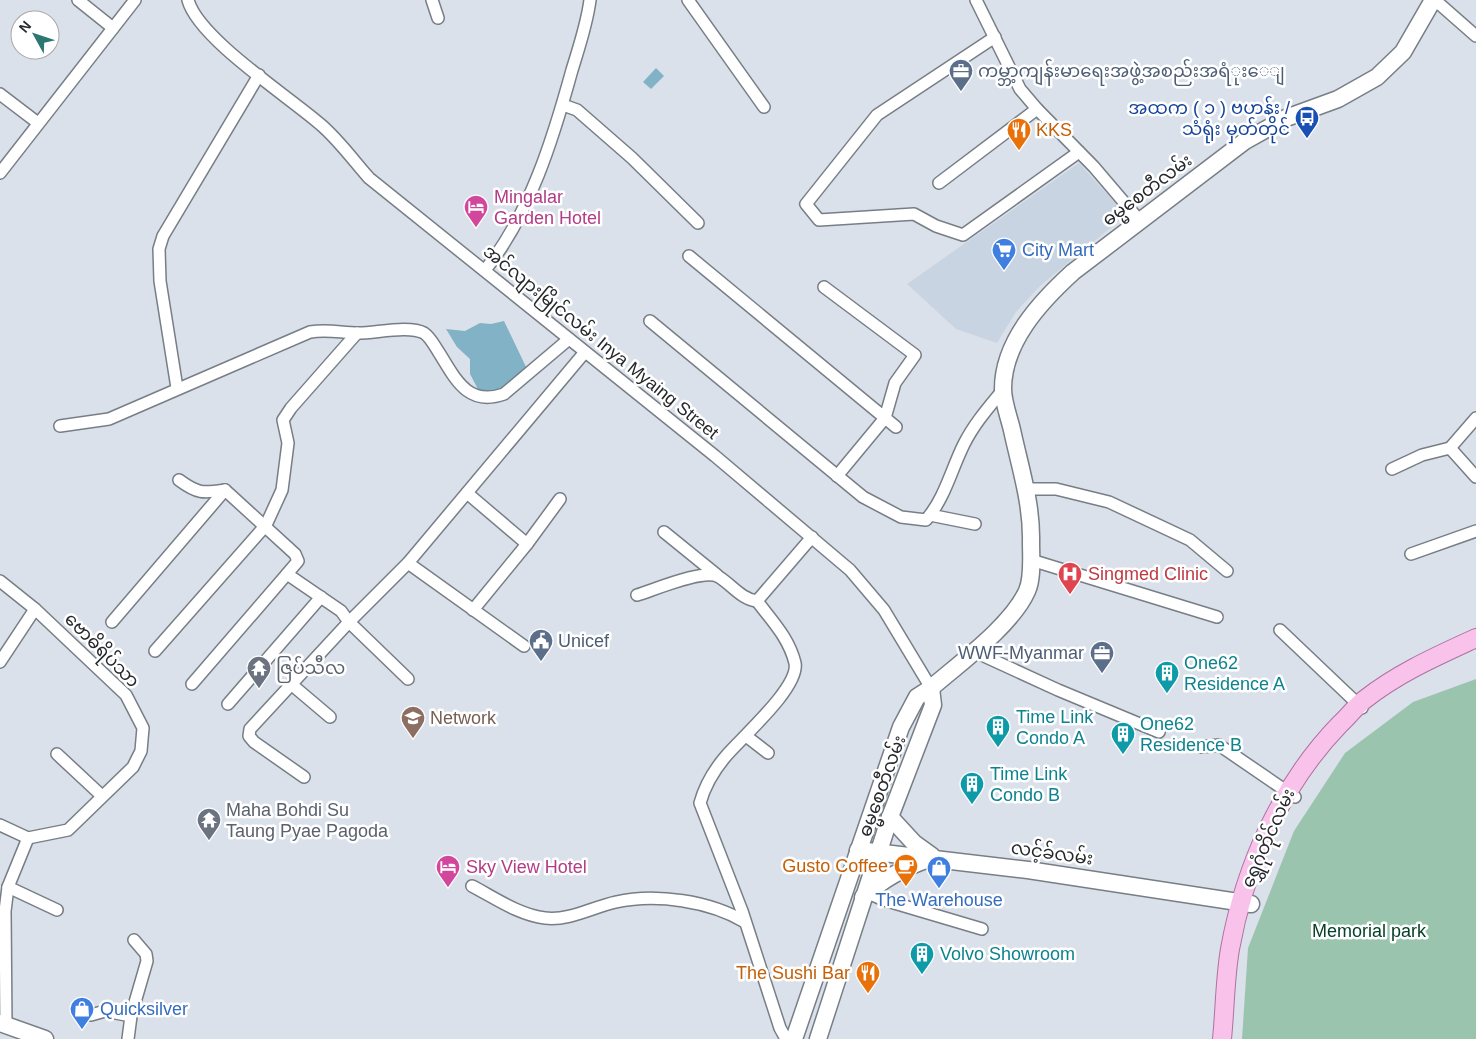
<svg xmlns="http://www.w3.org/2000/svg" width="1476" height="1039" font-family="Helvetica,'Noto Sans Myanmar',sans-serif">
<rect width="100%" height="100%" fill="#dae1ea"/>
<path fill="#c9d4e2" d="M1079 163 1126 215 1040 286 1016 312 997 343 956 329 907 284Z"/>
<path fill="#9bc4ae" d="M1476 679V1039H1242L1248 948 1294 831 1345 753 1413 702Z"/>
<g fill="#82b2c6">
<path d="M656 68 664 76 651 89 643 82Z"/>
<path d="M504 321 527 369 504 388 480 393 470 374V359L457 347 446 329 465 331 480 323 491 324Z"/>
</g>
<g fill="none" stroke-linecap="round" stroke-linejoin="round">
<defs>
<g id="street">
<path d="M78 0 113 28"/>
<path d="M188 0C198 38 288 96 320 124 338 139 353 160 369 178L715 456 850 570 884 610 931 688"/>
<path d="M432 0 438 18"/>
<path d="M688 0 764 107"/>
<path d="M976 0 1020 89 1037 109 1094 167 1140 221"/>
<path d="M1435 0 1476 36"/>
<path d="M995 37 877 115 806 204 819 220 914 214 936 226 963 235 1079 152"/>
<path d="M0 94 38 123"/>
<path d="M563 105 577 110 632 158 698 223"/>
<path d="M0 173 135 0"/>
<path d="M939 183 1037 109"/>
<path d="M689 256 896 427"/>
<path d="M485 270C530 214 553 139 572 70 579 47 587 24 590 0"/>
<path d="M824 287 915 355 895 383 885 418 837 476"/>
<path d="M650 321 863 497 901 517 926 520C945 498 951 470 964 444 974 424 988 408 1002 391"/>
<path d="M177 388 160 281 159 249 163 236 259 75"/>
<path d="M60 426 109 419 310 332C329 329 341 333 359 333 376 333 409 325 424 333 430 337 434 345 438 351 455 378 467 407 504 394L569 339"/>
<path d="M1450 448 1476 418"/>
<path d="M1392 469 1422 455 1450 448 1476 477"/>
<path d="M179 480C198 494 203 493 225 490L295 554 298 561 287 574 341 611 349 622 408 679"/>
<path d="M1026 489H1056L1109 502 1190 540 1227 571"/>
<path d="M467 493 527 544"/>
<path d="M930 515 975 524"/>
<path d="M664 532 717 575"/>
<path d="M1411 554 1476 531"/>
<path d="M1031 560 1217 617"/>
<path d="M408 563 524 646"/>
<path d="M0 581 35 609 126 695 143 728 141 751 133 767 68 830 28 838 0 825"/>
<path d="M637 595C654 590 704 568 719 577 732 585 741 599 757 601L812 537"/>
<path d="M757 601C772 621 789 638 795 663 800 687 741 738 726 756 714 770 705 785 700 803L742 911 780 1028 786 1039"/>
<path d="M473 610 527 544 560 499"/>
<path d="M112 622 225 490"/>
<path d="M1280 630 1362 708"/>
<path d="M155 651 266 525 282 490 288 443 283 420 291 408 357 333"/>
<path d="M973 651 1058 690 1159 732"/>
<path d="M0 662 35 609"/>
<path d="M192 684 287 574"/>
<path d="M291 684 330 717"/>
<path d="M228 704 321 597"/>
<path d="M746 736 768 753"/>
<path d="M1201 747 1219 745 1295 797"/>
<path d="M57 754 102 796"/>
<path d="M304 777 254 742 249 736 250 729 349 622 408 563 585 352"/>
<path d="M472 886C495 898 519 915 545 918 569 921 593 907 616 902 656 893 710 901 745 922"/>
<path d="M8 887 57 910"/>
<path d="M868 893 884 900 982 929"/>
<path d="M91 1015 105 1011 131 1016"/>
<path d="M6 1026 5 911 8 887 28 838"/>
<path d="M128 1039 131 1016 147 961 146 954 134 940"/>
</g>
<g id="secondary">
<path d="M890 817 914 843 932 856"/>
<path d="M858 850 1028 870 1251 904"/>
<path d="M863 897C883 879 905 867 929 859"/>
<path d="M0 1023 45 1039"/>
<path d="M794 1039 901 727 917 697 931 688C960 663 1012 625 1027 591 1033 578 1031 557 1031 542 1032 504 1020 467 1012 430 1009 417 1003 402 1003 389 1003 342 1040 302 1073 272L1245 141 1286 118 1338 99 1377 77 1403 52 1433 0"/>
<path d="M818 1039 890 817 933 705 931 688"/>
</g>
<path id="primary" d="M1222 1039C1225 1009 1225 978 1230 949 1245 866 1281 785 1340 724 1348 717 1355 707 1364 700 1398 673 1437 656 1476 638"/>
</defs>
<use href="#street" stroke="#777e85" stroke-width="14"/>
<use href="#secondary" stroke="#777e85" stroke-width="19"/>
<use href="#primary" stroke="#ad729f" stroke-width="20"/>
<use href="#street" stroke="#fff" stroke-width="11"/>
<use href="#secondary" stroke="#fff" stroke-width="16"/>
<use href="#primary" stroke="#f9c2eb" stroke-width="18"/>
</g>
<defs>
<symbol id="office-pin" viewBox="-11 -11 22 30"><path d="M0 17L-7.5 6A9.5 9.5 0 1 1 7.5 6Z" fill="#5c6f8a" stroke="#fff"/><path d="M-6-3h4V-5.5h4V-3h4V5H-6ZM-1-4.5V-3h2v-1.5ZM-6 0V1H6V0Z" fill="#fff"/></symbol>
<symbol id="bus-pin" viewBox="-11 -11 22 30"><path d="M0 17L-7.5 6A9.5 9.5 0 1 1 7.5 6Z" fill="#1a4fb4" stroke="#fff"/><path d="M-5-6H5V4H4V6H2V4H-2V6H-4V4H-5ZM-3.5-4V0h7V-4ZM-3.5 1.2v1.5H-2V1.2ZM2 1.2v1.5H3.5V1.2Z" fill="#fff"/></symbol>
<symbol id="restaurant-pin" viewBox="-11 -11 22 30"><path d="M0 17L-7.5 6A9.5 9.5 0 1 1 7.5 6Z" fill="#e8710a" stroke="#fff"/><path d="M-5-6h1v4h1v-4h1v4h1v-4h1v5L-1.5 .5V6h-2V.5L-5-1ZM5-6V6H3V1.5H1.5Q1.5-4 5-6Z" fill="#fff"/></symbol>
<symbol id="hotel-pin" viewBox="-11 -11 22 30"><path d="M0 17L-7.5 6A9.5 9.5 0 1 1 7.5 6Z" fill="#d1479c" stroke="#fff"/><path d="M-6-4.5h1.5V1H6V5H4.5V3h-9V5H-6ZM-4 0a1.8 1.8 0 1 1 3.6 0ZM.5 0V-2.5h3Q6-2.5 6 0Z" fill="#fff"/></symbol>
<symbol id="supermarket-pin" viewBox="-11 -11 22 30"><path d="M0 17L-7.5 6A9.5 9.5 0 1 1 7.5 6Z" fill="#3f7fe0" stroke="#fff"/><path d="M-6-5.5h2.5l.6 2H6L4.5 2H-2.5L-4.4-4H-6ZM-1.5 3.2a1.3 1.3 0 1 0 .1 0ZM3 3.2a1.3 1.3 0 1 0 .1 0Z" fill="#fff"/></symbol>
<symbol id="hospital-pin" viewBox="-11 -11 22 30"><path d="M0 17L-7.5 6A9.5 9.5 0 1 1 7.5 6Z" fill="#e0444e" stroke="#fff"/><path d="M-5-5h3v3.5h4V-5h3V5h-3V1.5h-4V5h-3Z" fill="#fff"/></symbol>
<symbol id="civic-pin" viewBox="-11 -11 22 30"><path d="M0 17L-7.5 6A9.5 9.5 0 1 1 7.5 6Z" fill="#5c6f8a" stroke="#fff"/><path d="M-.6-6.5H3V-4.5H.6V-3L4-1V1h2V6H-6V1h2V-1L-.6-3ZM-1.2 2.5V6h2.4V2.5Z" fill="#fff"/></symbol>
<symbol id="temple-pin" viewBox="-11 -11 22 30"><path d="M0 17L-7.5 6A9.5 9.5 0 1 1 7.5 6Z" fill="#6b7280" stroke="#fff"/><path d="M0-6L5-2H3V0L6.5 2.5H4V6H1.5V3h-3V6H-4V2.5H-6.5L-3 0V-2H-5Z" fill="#fff"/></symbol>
<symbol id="building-pin" viewBox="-11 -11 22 30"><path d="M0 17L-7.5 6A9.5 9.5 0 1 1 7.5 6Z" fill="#0f9aa8" stroke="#fff"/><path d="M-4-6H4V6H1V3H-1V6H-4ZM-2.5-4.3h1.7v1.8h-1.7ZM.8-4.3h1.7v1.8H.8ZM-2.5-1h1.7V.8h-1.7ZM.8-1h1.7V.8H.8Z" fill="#fff"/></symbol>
<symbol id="school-pin" viewBox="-11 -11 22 30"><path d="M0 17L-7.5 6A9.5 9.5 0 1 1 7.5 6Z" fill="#8d6e63" stroke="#fff"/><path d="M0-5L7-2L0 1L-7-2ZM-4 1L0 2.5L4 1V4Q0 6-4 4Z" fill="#fff"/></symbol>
<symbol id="cafe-pin" viewBox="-11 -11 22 30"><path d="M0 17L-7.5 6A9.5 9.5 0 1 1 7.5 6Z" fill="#e8710a" stroke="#fff"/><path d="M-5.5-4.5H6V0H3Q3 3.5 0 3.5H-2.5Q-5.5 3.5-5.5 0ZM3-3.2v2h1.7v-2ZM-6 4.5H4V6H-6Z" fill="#fff"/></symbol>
<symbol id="shop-pin" viewBox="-11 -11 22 30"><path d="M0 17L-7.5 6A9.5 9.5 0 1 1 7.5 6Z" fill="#3f7fe0" stroke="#fff"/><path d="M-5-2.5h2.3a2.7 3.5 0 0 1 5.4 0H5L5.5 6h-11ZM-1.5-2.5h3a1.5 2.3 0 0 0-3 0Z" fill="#fff"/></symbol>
</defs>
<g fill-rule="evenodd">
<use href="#office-pin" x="947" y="57" width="28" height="38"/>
<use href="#bus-pin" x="1293" y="104" width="28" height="38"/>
<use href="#restaurant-pin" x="1005" y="116" width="28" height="38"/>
<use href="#hotel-pin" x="462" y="193" width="28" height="38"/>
<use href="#supermarket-pin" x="990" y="236" width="28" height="38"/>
<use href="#hospital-pin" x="1056" y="560" width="28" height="38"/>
<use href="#civic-pin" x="527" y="627" width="28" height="38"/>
<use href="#office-pin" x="1088" y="639" width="28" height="38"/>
<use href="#temple-pin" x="245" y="654" width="28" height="38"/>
<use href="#building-pin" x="1153" y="659" width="28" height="38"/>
<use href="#school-pin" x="399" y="704" width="28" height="38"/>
<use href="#building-pin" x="984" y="713" width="28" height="38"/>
<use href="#building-pin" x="1109" y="720" width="28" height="38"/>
<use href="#building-pin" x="958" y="770" width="28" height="38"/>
<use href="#temple-pin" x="195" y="806" width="28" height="38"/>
<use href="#cafe-pin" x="892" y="852" width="28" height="38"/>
<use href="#hotel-pin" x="434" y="853" width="28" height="38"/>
<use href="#shop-pin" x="925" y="854" width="28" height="38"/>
<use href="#building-pin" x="908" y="940" width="28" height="38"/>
<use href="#restaurant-pin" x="854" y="959" width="28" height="38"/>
<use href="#shop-pin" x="68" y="995" width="28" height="38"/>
</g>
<g text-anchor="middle" stroke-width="5" stroke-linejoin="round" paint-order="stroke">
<g font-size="18" fill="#4e5e75" stroke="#fff" text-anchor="start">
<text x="978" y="77">ကမ္ဘာ့ကျန်းမာရေးအဖွဲ့အစည်းအရံုးေျ</text>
<text x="558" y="647">Unicef</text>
<text x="1084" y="659" text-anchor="end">WWF-Myanmar</text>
</g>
<g font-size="18" fill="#164399" stroke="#fff" text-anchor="end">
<text x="1290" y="114">အထက ( ၁ ) ဗဟန်း /<tspan x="1290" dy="21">သံရုံး မှတ်တိုင်</tspan></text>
</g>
<g font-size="18" fill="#c56008" stroke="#fff" text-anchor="end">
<text x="1036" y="136" text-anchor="start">KKS</text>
<text x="888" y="872">Gusto Coffee</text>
<text x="850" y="979">The Sushi Bar</text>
</g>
<g font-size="18" fill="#26292c" stroke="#fff">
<text transform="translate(1147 190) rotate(-37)" y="6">ဓမ္မစေတီလမ်း</text>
<text transform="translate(601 342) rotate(39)" y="6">အင်လျားမြိုင်လမ်း Inya Myaing Street</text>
<text transform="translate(102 650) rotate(45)" y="6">ဗောဓိရိပ်သာ</text>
<text transform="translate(882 786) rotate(-70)" y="6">ဓမ္မစေတီလမ်း</text>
<text transform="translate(1268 838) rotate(-66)" y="6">ရွှေဂုံတိုင်လမ်း</text>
<text transform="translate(1052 853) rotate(8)" y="6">လင့်ခ်လမ်း</text>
</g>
<g font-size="18" fill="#b23c85" stroke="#fff" text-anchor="start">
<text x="494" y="203">Mingalar<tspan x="494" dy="21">Garden Hotel</tspan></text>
<text x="466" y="873">Sky View Hotel</text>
</g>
<g font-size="18" fill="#366cbe" stroke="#fff" text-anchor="start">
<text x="1022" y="256">City Mart</text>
<text x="939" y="906" text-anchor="middle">The Warehouse</text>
<text x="100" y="1015">Quicksilver</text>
</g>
<g font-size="18" fill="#be3a42" stroke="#fff" text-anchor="start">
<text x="1088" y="580">Singmed Clinic</text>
</g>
<g font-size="18" fill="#0d838f" stroke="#fff" text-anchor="start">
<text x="1184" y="669">One62<tspan x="1184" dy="21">Residence A</tspan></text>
<text x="1016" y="723">Time Link<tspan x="1016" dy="21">Condo A</tspan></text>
<text x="1140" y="730">One62<tspan x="1140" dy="21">Residence B</tspan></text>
<text x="990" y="780">Time Link<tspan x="990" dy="21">Condo B</tspan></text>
<text x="940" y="960">Volvo Showroom</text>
</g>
<g font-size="18" fill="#5b616d" stroke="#fff" text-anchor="start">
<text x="276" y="674">ဇြပ်သီလ</text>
<text x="226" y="816">Maha Bohdi Su<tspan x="226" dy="21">Taung Pyae Pagoda</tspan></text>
</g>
<g font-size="18" fill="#785e54" stroke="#fff" text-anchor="start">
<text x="430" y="724">Network</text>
</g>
<g font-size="18" fill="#06412a" stroke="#fff">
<text x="1369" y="937">Memorial park</text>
</g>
</g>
<g transform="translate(35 35) rotate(310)"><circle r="24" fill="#ffffff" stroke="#a8a9ab"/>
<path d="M0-4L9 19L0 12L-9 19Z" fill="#2c7673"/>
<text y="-8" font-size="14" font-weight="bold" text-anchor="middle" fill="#26292c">N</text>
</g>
</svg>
